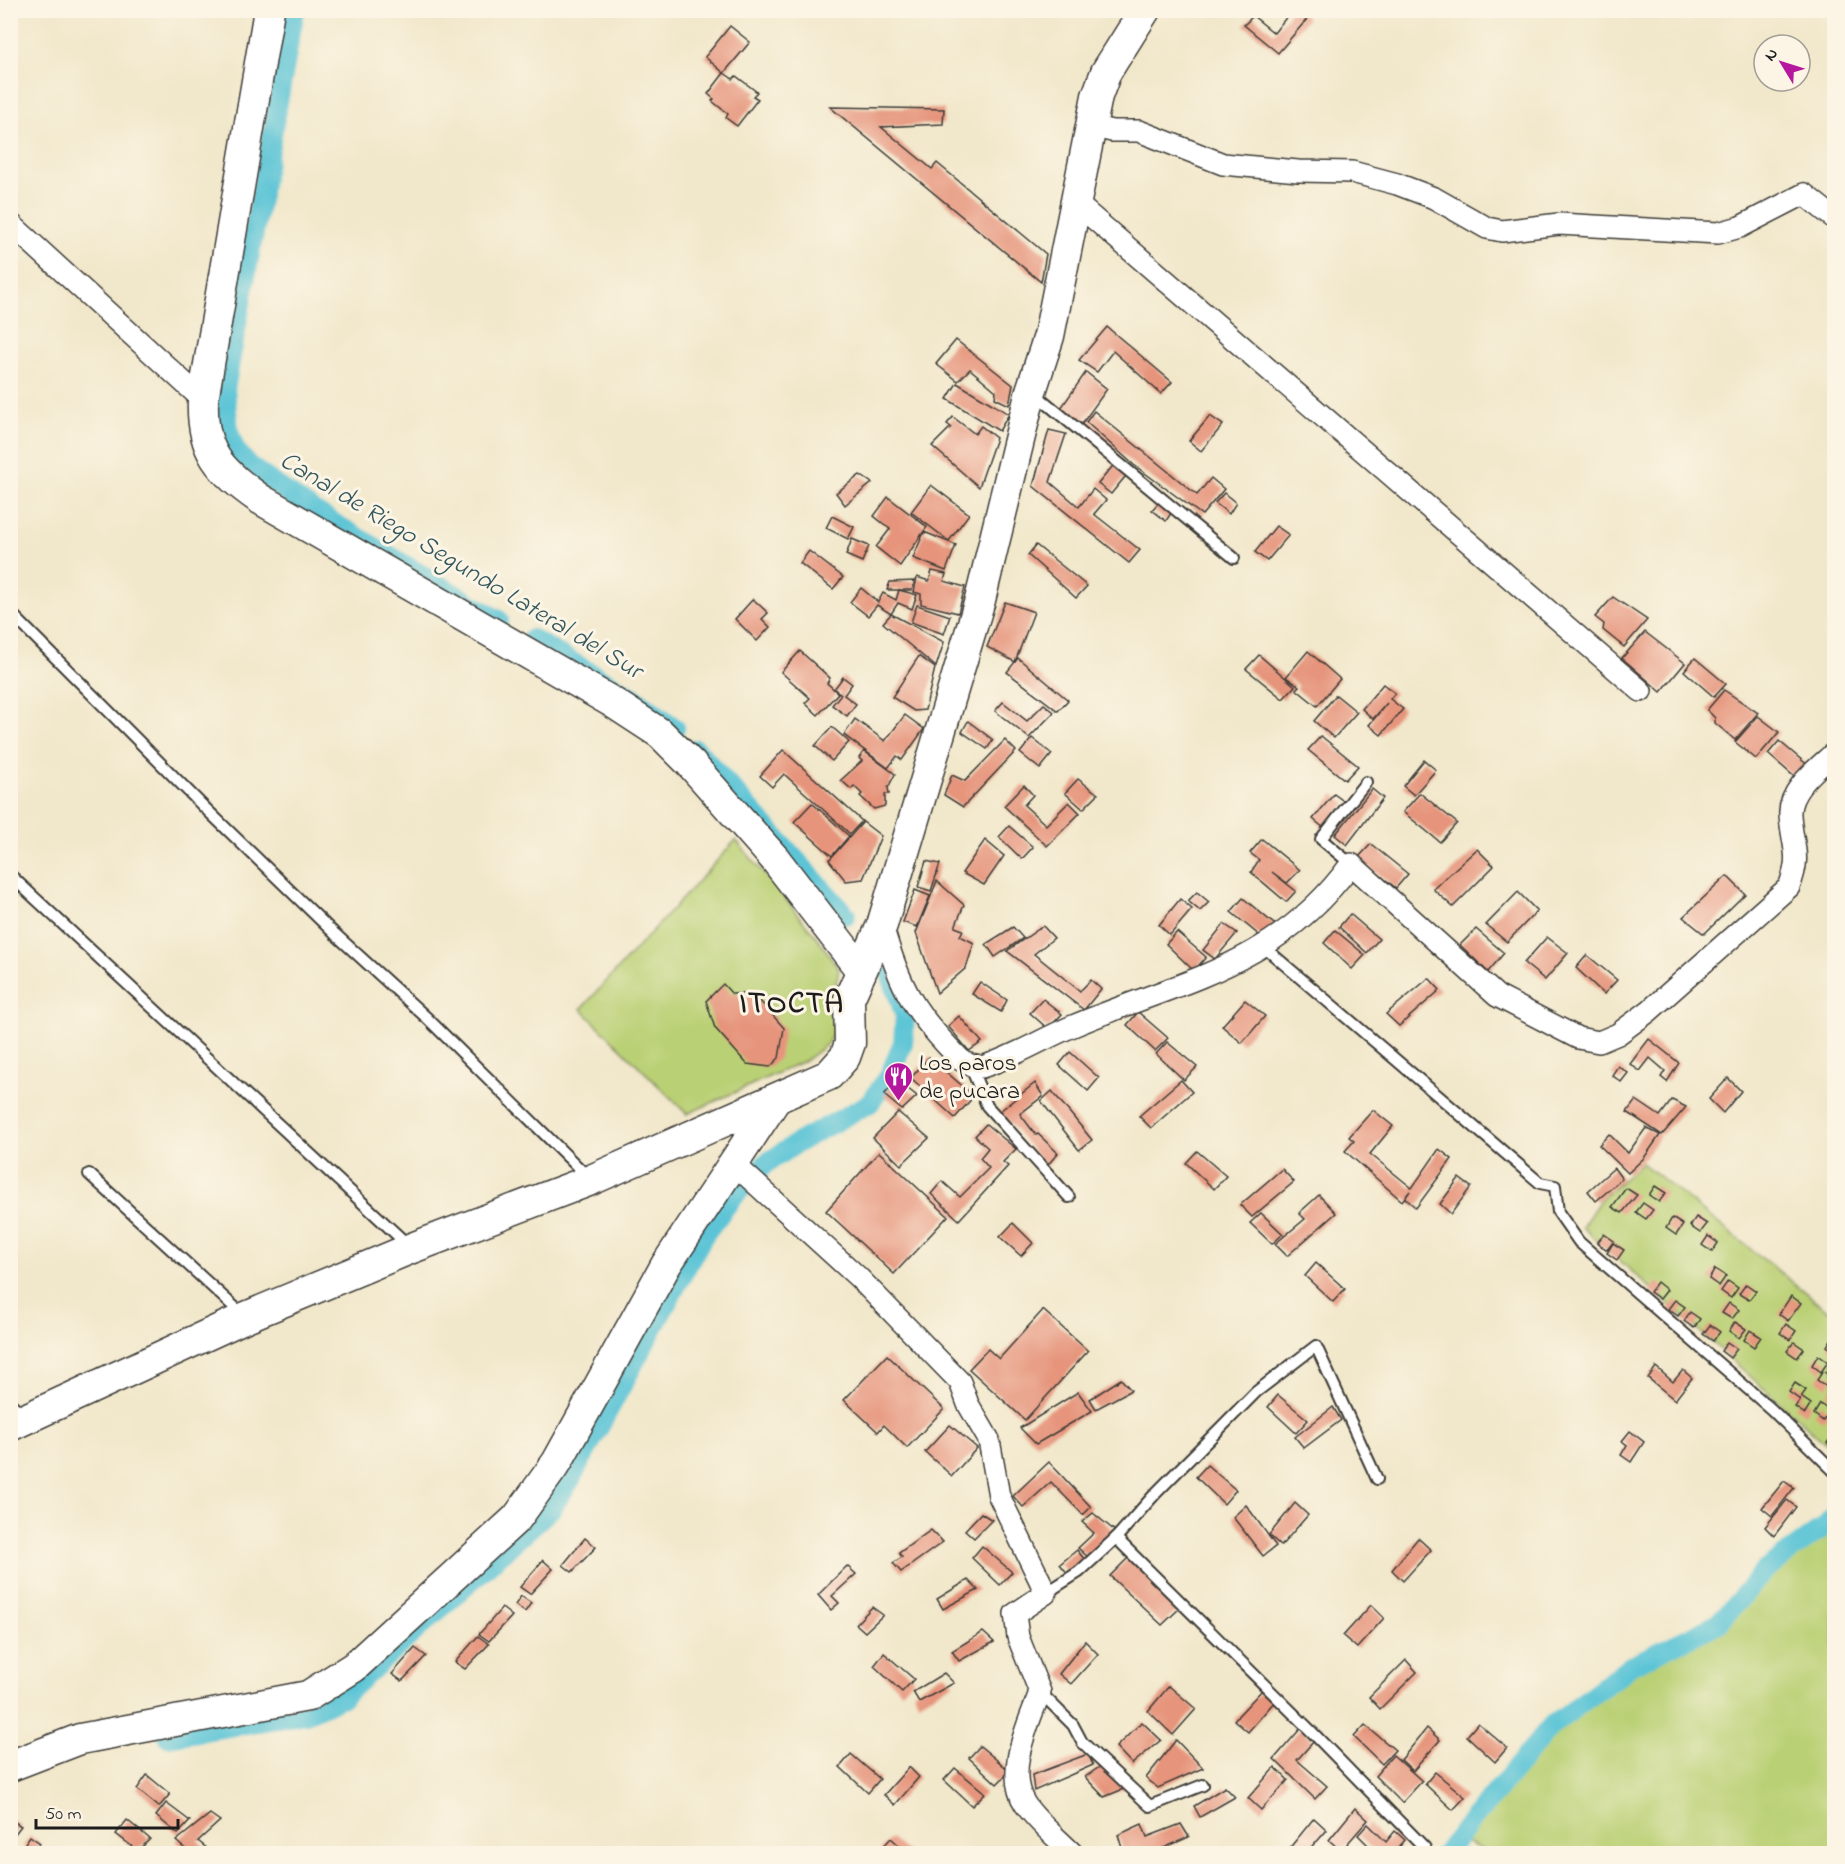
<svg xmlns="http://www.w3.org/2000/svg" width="1845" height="1864" font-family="'Indie Flower',sans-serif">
<rect width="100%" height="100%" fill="#fcf5e5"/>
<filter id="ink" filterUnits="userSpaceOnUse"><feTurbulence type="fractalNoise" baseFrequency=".0167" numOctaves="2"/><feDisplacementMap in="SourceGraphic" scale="12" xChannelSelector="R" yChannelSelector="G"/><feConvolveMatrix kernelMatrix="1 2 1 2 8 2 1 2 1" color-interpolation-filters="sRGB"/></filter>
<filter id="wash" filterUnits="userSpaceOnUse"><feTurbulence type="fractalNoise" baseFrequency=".008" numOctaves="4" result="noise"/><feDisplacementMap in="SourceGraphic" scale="24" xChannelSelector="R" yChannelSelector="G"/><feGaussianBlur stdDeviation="1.35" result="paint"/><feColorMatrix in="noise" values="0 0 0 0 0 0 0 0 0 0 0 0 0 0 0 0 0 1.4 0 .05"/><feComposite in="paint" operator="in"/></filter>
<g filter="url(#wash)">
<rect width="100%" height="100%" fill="#f1e7ca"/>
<g fill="#bad075" stroke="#6b7648" stroke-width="1.5">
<path d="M736 840 819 940 839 969 835 989 837 1024 827 1044 806 1060 687 1114 581 1009Z"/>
<path d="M1642 1163 1830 1312 1834 1308V1451L1582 1227 1600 1200Z"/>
<path d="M1834 1515V1853L1491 1854 1457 1838 1551 1726 1632 1665 1719 1623 1765 1570 1823 1528Z"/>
</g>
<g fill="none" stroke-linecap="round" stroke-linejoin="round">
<g stroke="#5bc4d6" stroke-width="20">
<path d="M295 10 225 389 229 432 235 449 249 466 312 510 499 620"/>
<path d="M532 639 638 700 675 728"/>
<path d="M696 749 846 915"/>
<path d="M168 1737 306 1714 341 1698 552 1508 571 1479 704 1235 734 1196 765 1164 802 1140 870 1103 890 1074 903 1043 905 1016 890 973"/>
<path d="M1444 1854 1551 1726 1632 1665 1719 1623 1765 1570 1823 1528 1834 1515"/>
</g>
</g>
<g id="blocks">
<g fill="#e6947b">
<path d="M1292 10H1299L1308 18 1278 53 1244 25 1253 16 1274 33Z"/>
<path d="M730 26 750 42 724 73 705 57Z"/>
<path d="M724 73 733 79 736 76 757 92 753 96 758 99 737 126 726 118 728 114 712 101 714 99 708 94Z"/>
<path d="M830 107 944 109 943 124 881 127 932 169 937 163 1046 254 1041 282Z"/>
<path d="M1107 327 1172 382 1161 394 1113 351 1097 372 1079 360Z"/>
<path d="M956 340 1013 385 1009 405 995 398 996 391 970 369 958 381 936 364Z"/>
<path d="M1086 372 1107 389 1081 425 1061 408Z"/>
<path d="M957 383 1009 414 999 431 947 399Z"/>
<path d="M1094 411 1197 495 1211 478 1224 489 1202 515 1134 465 1086 422Z"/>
<path d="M1210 416 1223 425 1201 451 1189 441Z"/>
<path d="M953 417 975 434 981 426 996 438 979 487 932 446 951 427 947 424Z"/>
<path d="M1049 430 1066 434 1050 482 1079 507 1093 489 1106 500 1094 514 1140 550 1129 563 1033 486Z"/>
<path d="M1116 462 1129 472 1111 494 1098 484Z"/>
<path d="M860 475 872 483 845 505 836 493Z"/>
<path d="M931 485 969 514 949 541 911 512Z"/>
<path d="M1224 493 1236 503 1229 514 1215 503Z"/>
<path d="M888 497 927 527 900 566 876 547 890 529 874 516Z"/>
<path d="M1161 500 1173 510 1166 521 1152 510Z"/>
<path d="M832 516 854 527 848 539 826 528Z"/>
<path d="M1276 526 1289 535 1267 561 1255 552Z"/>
<path d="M924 532 956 545 946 571 913 558Z"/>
<path d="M852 539 869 546 862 562 846 555Z"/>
<path d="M1036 545 1087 586 1076 598 1028 555Z"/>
<path d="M809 551 843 577 833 589 800 563Z"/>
<path d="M932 571 946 574 944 581 965 587 958 613 921 604V594L914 592 917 577 929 581Z"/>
<path d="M915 581 912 590H887L890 582Z"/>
<path d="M861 588 878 602 883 593 896 600 899 590 917 595 912 609 898 603 891 614 877 605 868 616 850 602Z"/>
<path d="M1613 597 1647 620 1624 647 1603 630 1604 624 1595 617Z"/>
<path d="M753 599 768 613 762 619 770 627 757 641 735 619Z"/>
<path d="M1005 602 1034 612 1015 662 987 647Z"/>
<path d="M917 605 950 616 944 634 911 622Z"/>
<path d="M891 614 944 642 936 667 883 623Z"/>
<path d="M1645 632 1685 663 1661 692 1622 658Z"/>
<path d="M800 651 830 678 827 683 838 693 818 715 805 703 810 698 781 672Z"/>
<path d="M1308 651 1340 679 1317 706 1296 689 1299 686 1286 677Z"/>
<path d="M1259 655 1295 686 1283 699 1246 669Z"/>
<path d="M919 656 935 668 925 710 914 711 892 697Z"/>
<path d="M1018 658 1068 700 1058 711 1007 672Z"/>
<path d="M1695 658 1726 684 1714 697 1684 671Z"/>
<path d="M843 677 852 684 844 695 856 704 847 716 832 705 841 694 834 689Z"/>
<path d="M1383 684 1395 693 1390 699 1403 709 1381 735 1369 725 1387 703 1373 719 1362 709Z"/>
<path d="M1724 690 1758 713 1735 740 1715 723V718L1707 710Z"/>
<path d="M1336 695 1357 712 1334 738 1314 721Z"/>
<path d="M1003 702 1027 721 1044 704 1054 712 1029 738 995 711Z"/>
<path d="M905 715 924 729 902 760 897 756 888 768 844 735 855 719 885 741Z"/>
<path d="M1758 716 1779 732 1756 759 1735 742Z"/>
<path d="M968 721 993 740 987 749 962 732Z"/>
<path d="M832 727 849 742 832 761 815 746Z"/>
<path d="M1321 736 1358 766 1345 780 1308 750Z"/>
<path d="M1032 738 1052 754 1040 769 1020 753Z"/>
<path d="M1005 740 1016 751 963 807 944 795 952 775 965 781Z"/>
<path d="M1779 741 1810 767 1798 780 1768 754Z"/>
<path d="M783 750 862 821 850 834 784 774 772 787 760 776Z"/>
<path d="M864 751 895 774 888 788 889 794H885V806L874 809 860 796 862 794 854 786 851 789 841 780 862 761 859 758Z"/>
<path d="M1424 760 1436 770 1414 795 1403 786Z"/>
<path d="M1078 779 1098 794 1083 809 1065 793Z"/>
<path d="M1024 785 1033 795 1024 805 1046 825 1069 802 1080 813 1047 846 1004 806Z"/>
<path d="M1372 789 1383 798 1347 845 1335 835Z"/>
<path d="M1420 793 1457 823 1440 842 1403 812Z"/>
<path d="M1334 794 1346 803 1325 829 1313 819Z"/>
<path d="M812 803 849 836 832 856 794 822Z"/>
<path d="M863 822 881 836 863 879 846 881 829 860Z"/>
<path d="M1009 826 1033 847 1022 859 999 837Z"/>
<path d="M1262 839 1300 870 1287 883 1272 872 1296 891 1286 902 1251 872 1259 860 1250 853Z"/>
<path d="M985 840 1004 856 984 885 962 873Z"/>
<path d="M1371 844 1408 874 1396 888 1358 858Z"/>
<path d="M1477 849 1494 866 1453 907 1433 889Z"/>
<path d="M926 861 940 864 931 891 918 887Z"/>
<path d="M1727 876 1745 894 1704 934 1683 917Z"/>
<path d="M937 881 964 905 955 927 963 930 960 936 974 943 966 968 937 993 916 933Z"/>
<path d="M915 890 930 896 917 927 903 922Z"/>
<path d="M1197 892 1209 902 1200 911 1188 901Z"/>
<path d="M1518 892 1537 911 1507 942 1486 925Z"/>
<path d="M1243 898 1280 929 1265 940 1231 912Z"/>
<path d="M1180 899 1192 909 1170 935 1159 925Z"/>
<path d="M1350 914 1379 939 1367 953 1339 927Z"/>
<path d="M1224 924 1237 933 1215 959 1203 950Z"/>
<path d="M1043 926 1054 938 1034 954 1080 991 1091 980 1101 989 1084 1010 1007 951Z"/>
<path d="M1013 927 1023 938 995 957 986 944Z"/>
<path d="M1476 929 1504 953 1488 972 1460 945Z"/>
<path d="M1335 930 1365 955 1352 969 1324 943Z"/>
<path d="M1177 932 1206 957 1194 971 1166 944Z"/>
<path d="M1547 937 1568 953 1545 980 1524 963Z"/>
<path d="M1587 955 1617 980 1604 994 1576 968Z"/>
<path d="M1429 978 1440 990 1399 1026 1386 1014Z"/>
<path d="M980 982 1007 1000 1001 1012 972 994Z"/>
<path d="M723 984 732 994 753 993 784 1028 779 1058 770 1067 747 1064 715 1028 706 1001Z"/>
<path d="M1043 999 1062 1014 1048 1029 1030 1013Z"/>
<path d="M1245 1000 1265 1016 1242 1043 1222 1026Z"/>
<path d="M1138 1012 1168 1038 1155 1051 1127 1025Z"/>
<path d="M959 1016 982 1042 969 1051 948 1026Z"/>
<path d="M1649 1039 1679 1063 1667 1082 1661 1077 1665 1071 1650 1058 1640 1071 1630 1064Z"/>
<path d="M1167 1042 1197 1067 1184 1080 1156 1054Z"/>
<path d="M1070 1052 1099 1078 1088 1091 1059 1065Z"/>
<path d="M929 1057 974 1096 955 1118 911 1078Z"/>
<path d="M1618 1066 1628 1073 1621 1082 1612 1075Z"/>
<path d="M1728 1078 1741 1091 1723 1113 1709 1099Z"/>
<path d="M897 1080 917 1096 902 1110 884 1095Z"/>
<path d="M1181 1080 1192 1092 1151 1128 1139 1116Z"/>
<path d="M1035 1083 1043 1096 1020 1114 1036 1135 1038 1134 1058 1153 1046 1167 1000 1111Z"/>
<path d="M1052 1091 1092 1140 1079 1150 1041 1101Z"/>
<path d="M1636 1100 1660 1116 1672 1100 1686 1107 1662 1135 1627 1112Z"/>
<path d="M1373 1110 1393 1126 1370 1154 1412 1188 1439 1149 1452 1159 1416 1208 1405 1198 1410 1191 1402 1201 1345 1151 1354 1141 1349 1137Z"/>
<path d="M898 1112 929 1138 901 1165 873 1138Z"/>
<path d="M986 1124 1016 1149 1003 1162 1008 1166 959 1220 931 1194 942 1181 960 1197 989 1168 980 1158 988 1148 975 1136Z"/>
<path d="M1646 1128 1660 1135 1644 1158 1628 1173 1599 1145 1609 1134 1628 1153Z"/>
<path d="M1197 1151 1226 1176 1214 1189 1186 1163Z"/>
<path d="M879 1152 948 1216 894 1274 826 1211Z"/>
<path d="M1614 1168 1622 1179 1596 1201 1588 1191Z"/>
<path d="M1282 1169 1294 1182 1252 1217 1240 1205Z"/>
<path d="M1459 1178 1471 1187 1451 1214 1440 1204Z"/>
<path d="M1655 1186 1666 1193 1659 1202 1649 1195Z"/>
<path d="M1626 1188 1637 1195 1622 1213 1612 1207Z"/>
<path d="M1319 1195 1336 1213 1287 1256 1275 1244 1305 1219 1299 1213Z"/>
<path d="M1643 1203 1653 1210 1646 1219 1636 1212Z"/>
<path d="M1261 1213 1283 1234 1272 1244 1250 1223Z"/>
<path d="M1696 1217 1707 1224 1700 1233 1690 1226Z"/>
<path d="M1672 1218 1683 1225 1676 1235 1666 1228Z"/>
<path d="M1013 1223 1033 1243 1021 1256 1000 1237Z"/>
<path d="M1604 1234 1614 1241 1607 1250 1597 1243Z"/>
<path d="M1708 1236 1718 1243 1712 1252 1702 1245Z"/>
<path d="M1613 1243 1624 1250 1617 1260 1607 1253Z"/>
<path d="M1316 1263 1345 1289 1333 1302 1305 1276Z"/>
<path d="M1715 1269 1726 1276 1719 1286 1709 1279Z"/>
<path d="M1728 1281 1738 1288 1731 1298 1721 1291Z"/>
<path d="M1657 1282 1667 1290 1660 1299 1650 1292Z"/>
<path d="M1746 1284 1756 1291 1749 1300 1739 1294Z"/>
<path d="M1791 1296 1801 1303 1788 1321 1779 1314Z"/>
<path d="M1675 1300 1685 1307 1678 1316 1668 1309Z"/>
<path d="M1729 1303 1739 1310 1732 1319 1722 1313Z"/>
<path d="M1043 1310 1088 1351 1025 1420 969 1369 988 1349 999 1359Z"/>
<path d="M1690 1312 1700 1319 1694 1328 1684 1321Z"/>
<path d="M1735 1322 1746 1329 1739 1338 1729 1331Z"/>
<path d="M1786 1324 1796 1331 1790 1340 1780 1333Z"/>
<path d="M1710 1325 1720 1332 1713 1341 1703 1334Z"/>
<path d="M1750 1330 1761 1337 1754 1347 1744 1340Z"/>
<path d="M1834 1335V1352L1827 1346Z"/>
<path d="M1727 1342 1737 1349 1730 1358 1721 1351Z"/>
<path d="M1794 1342 1804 1349 1797 1358 1787 1351Z"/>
<path d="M887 1355 944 1409 907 1448 884 1425 878 1432 844 1400Z"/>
<path d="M1818 1355 1828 1362 1821 1372 1812 1365Z"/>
<path d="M1656 1367 1673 1382 1683 1370 1692 1378 1675 1400 1648 1378Z"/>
<path d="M1823 1371 1833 1378 1827 1387 1817 1380Z"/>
<path d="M1121 1379 1131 1390 1096 1409 1090 1399Z"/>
<path d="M1795 1383 1806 1390 1801 1397 1811 1404 1805 1414 1795 1407 1800 1400 1789 1392Z"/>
<path d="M1833 1386 1834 1387V1401L1827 1395Z"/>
<path d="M1078 1392 1092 1411 1036 1444 1020 1428Z"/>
<path d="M1278 1395 1308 1420 1296 1433 1268 1407Z"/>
<path d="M1820 1404 1830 1411 1823 1421 1814 1414Z"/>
<path d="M1333 1407 1341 1420 1304 1448 1295 1437Z"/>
<path d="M950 1425 977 1448 952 1476 925 1452Z"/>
<path d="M1630 1431 1644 1442 1631 1462 1621 1455 1627 1445 1622 1441Z"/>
<path d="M1834 1434V1449L1827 1443Z"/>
<path d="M1049 1462 1091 1507 1083 1515 1051 1482 1023 1507 1013 1496Z"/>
<path d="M1207 1465 1236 1490 1224 1504 1196 1477Z"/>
<path d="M1784 1481 1794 1488 1772 1516 1762 1508Z"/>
<path d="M1787 1500 1796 1507 1774 1536 1765 1527Z"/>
<path d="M1295 1503 1308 1515 1281 1546 1269 1535Z"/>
<path d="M1246 1505 1276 1546 1263 1556 1233 1517Z"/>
<path d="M981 1513 992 1520 974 1538 965 1530Z"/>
<path d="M1093 1513 1115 1531 1089 1558 1078 1548 1094 1533 1082 1522Z"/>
<path d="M931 1530 943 1542 901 1572 893 1563 902 1557 899 1553Z"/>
<path d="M585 1538 596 1547 572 1572 563 1565Z"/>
<path d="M1418 1538 1431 1550 1403 1581 1392 1570Z"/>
<path d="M982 1546 1012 1572 1000 1585 972 1558Z"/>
<path d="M1077 1550 1085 1560 1068 1574 1060 1564Z"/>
<path d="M1132 1554 1182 1606 1162 1625 1110 1576Z"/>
<path d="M543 1560 553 1569 530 1594 520 1587Z"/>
<path d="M847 1566 856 1574 832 1596 839 1603 831 1610 818 1595Z"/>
<path d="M968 1580 978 1590 943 1609 937 1599Z"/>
<path d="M521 1596 531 1603 525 1612 515 1605Z"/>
<path d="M1371 1605 1384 1618 1357 1648 1343 1636Z"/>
<path d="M872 1607 883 1615 865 1632 856 1624Z"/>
<path d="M502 1608 512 1616 489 1641 479 1634Z"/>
<path d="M983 1632 994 1642 959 1661 952 1651Z"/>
<path d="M478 1636 489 1644 465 1669 455 1662Z"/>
<path d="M1085 1641 1098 1654 1071 1684 1059 1674Z"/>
<path d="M415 1648 426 1656 402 1681 392 1674Z"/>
<path d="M884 1653 914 1679 902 1692 874 1666Z"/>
<path d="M1406 1660 1417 1672 1380 1709 1369 1697Z"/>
<path d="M944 1673 954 1683 919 1702 913 1692Z"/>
<path d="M1169 1686 1196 1709 1173 1735 1148 1711Z"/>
<path d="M1263 1689 1275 1701 1248 1732 1234 1720Z"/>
<path d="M1142 1722 1161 1740 1132 1764 1116 1747Z"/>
<path d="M1478 1723 1507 1748 1495 1762 1467 1736Z"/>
<path d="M1365 1725 1395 1750 1382 1764 1354 1737Z"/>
<path d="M1301 1728 1314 1741 1297 1760 1327 1786 1315 1799 1274 1759Z"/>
<path d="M1427 1728 1440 1740 1413 1771 1401 1760Z"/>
<path d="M1176 1740 1203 1768 1158 1788 1146 1778Z"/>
<path d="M980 1746 1010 1771 997 1784 969 1758Z"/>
<path d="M851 1754 880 1779 868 1793 840 1767Z"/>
<path d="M1088 1754 1093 1765 1034 1791 1032 1775Z"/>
<path d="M1393 1755 1422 1781 1402 1803 1375 1776Z"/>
<path d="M1101 1766 1126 1788 1104 1797 1085 1777Z"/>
<path d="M909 1767 919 1777 895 1805 884 1795Z"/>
<path d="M1275 1767 1288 1780 1261 1810 1248 1798Z"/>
<path d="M955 1768 985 1793 972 1806 944 1780Z"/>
<path d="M1435 1772 1465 1797 1453 1810 1425 1784Z"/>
<path d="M147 1775 170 1794 159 1807 137 1789Z"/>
<path d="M1225 1787 1235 1797 1200 1817 1194 1806Z"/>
<path d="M166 1803 190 1821 178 1834 156 1816Z"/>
<path d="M1355 1808 1368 1820 1341 1851 1329 1840Z"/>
<path d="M210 1814 220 1821 198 1841 214 1854H191L176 1841Z"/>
<path d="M1314 1818 1327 1830 1306 1854H1292L1288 1850Z"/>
<path d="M10 1819 21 1826 14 1835 10 1833Z"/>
<path d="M127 1820 150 1839 138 1851 116 1834Z"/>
<path d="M1142 1824 1147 1837 1181 1824 1189 1837 1150 1854H1108L1122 1848 1118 1835Z"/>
<path d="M1368 1824 1386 1842 1395 1831 1405 1840 1393 1854H1377L1358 1835Z"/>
<path d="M30 1836 40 1843 33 1853 23 1846Z"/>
<path d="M891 1838 909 1854H884L880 1850Z"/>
</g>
</g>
</g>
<g filter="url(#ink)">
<use href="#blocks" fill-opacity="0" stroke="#3c3a36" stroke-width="1.5"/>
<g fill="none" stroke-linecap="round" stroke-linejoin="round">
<defs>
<g id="lane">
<path d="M1034 393 1234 558"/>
<path d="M10 612 204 807 335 934 427 1018 589 1178"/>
<path d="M1351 864 1321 839 1366 782"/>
<path d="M10 875 409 1246"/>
<path d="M1264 947 1540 1183 1555 1186 1558 1212 1579 1242 1771 1409 1834 1471"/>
<path d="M970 1065 987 1106 1069 1197"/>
<path d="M89 1174 243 1315"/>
<path d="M10 1403 25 1416"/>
<path d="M1116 1538 1310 1730 1425 1848"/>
<path d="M1046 1593 1079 1572 1116 1538 1155 1494 1256 1392 1316 1346 1377 1479"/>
<path d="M1040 1692 1073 1725 1082 1742 1150 1806 1203 1785"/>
</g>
<g id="street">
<path d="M1089 126 1112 131H1139L1223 164 1298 171 1352 172 1397 184 1434 198 1487 228 1502 231 1559 224 1718 233 1740 227 1804 194 1834 218"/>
<path d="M1076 203 1641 691"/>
<path d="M10 223 203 400"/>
<path d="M882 925C900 989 915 1014 961 1060L970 1065 982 1067C1014 1057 1042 1039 1073 1026 1182 980 1276 967 1351 864L1497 996 1578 1038 1599 1042 1618 1034 1649 1011 1789 887C1802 854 1792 847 1790 815 1788 790 1818 768 1834 753"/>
<path d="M734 1164 858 1277 960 1382 968 1404 989 1440 999 1496 1046 1593 1015 1614 1018 1637 1040 1692C1029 1723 1004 1772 1025 1804 1037 1822 1057 1838 1073 1854"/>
</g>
<g id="secondary">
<path d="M269 10 203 400C201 451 219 470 260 499L612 702 661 734 691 764 775 859 860 969"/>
<path d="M10 1426 246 1317 412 1248 591 1180 829 1075 845 1057 850 1043 849 999 882 925 980 600 1031 391 1049 336 1097 96 1106 72 1145 10"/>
<path d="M10 1766 80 1739 308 1696 354 1667 517 1518 557 1462 666 1265 776 1099"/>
</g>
</defs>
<use href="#lane" stroke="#3c3a36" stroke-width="14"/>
<use href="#street" stroke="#3c3a36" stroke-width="24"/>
<use href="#secondary" stroke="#3c3a36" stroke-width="33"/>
<use href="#lane" stroke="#fff" stroke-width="10"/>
<use href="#street" stroke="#fff" stroke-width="21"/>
<use href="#secondary" stroke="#fff" stroke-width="30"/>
</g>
</g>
<defs>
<symbol id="restaurant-pin" viewBox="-11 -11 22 30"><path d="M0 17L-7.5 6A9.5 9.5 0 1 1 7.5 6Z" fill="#b5179e" stroke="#fcf5e5"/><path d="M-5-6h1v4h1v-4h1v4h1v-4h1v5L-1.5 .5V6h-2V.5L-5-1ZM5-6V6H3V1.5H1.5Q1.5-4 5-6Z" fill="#fff"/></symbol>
</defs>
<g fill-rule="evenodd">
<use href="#restaurant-pin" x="882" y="1060" width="33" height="45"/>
</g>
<g text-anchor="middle" stroke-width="6" stroke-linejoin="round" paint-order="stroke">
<g font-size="24" fill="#1c1c1c" stroke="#fcf5e5" text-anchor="start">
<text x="919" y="1070">Los paros<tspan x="919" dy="28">de pucara</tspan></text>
</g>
<g font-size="26" font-style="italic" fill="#32575d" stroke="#fcf5e5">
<text transform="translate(462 564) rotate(31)" y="9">Canal de Riego Segundo Lateral del Sur</text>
</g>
<g font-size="30" font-weight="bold" letter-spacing="1.5" fill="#1c1c1c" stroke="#fcf5e5">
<text x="792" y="1012">ITOCTA</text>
</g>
</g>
<rect width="1845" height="1864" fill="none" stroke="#fcf5e5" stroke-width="36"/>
<g transform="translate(1782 63) rotate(308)"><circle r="28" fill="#fcf5e5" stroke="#a29e95" stroke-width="1.5"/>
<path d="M0-4.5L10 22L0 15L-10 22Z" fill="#b5179e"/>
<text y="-9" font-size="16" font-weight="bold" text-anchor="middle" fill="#1c1c1c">N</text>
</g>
<path d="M36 1819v9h142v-9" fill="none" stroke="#1c1c1c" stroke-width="3"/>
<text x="45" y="1819" font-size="18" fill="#1c1c1c" stroke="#fcf5e5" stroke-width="4.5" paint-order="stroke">50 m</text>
</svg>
